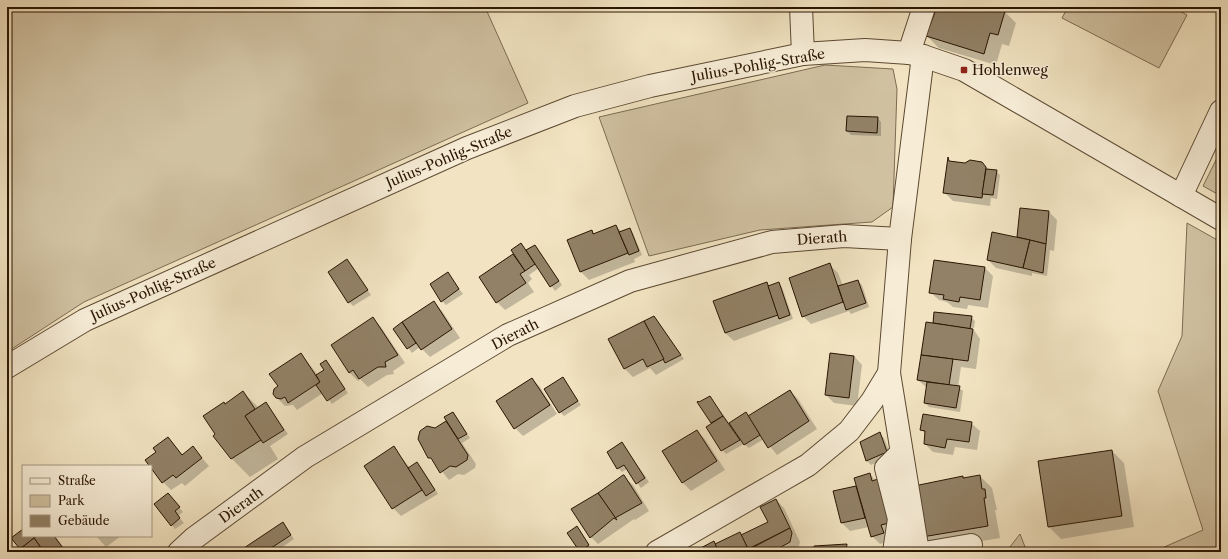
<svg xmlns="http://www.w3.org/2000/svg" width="1228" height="559" font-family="'Libre Caslon Text',serif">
<rect width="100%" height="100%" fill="#f2e4c2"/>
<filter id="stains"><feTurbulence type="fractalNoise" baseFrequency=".005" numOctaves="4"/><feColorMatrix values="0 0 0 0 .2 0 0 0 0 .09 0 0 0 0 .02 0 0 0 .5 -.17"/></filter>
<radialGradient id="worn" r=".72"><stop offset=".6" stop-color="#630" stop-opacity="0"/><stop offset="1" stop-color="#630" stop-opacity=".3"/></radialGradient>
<g fill="#d0c1a1" stroke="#7d6b52">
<path d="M7 7H485L528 103 84 302 7 352Z"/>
<path d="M1068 7H1172L1187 15 1159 68 1062 18Z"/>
<path d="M825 65 893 69 897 89 893 207 872 222 760 230 649 256 599 117Z"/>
<path d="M1221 150V196L1203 186Z"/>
<path d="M1187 223 1221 242V552H1153L1203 530 1158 391 1182 336Z"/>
<path d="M1020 534 1027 552H1006Z"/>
</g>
<g fill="#0003">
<path d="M809 7H831L832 12 813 13Z"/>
<path d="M937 7H990L1005 12 1016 23 1009 46 1002 44 996 65 939 48 927 36Z"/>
<path d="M877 118 881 122V136L851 135 847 131Z"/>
<path d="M982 163 990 170 996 171 1000 175 997 199 991 198 990 206 953 201 944 192 966 164Z"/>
<path d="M1021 209 1049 212 1057 220 1054 251 1050 250 1047 276 1032 273V276L996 268 988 260 1018 239Z"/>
<path d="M616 226 622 232 629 229 633 233 642 255 634 259 635 262 589 280 581 272 592 231 595 234Z"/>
<path d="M535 246 562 285 555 291 539 268 529 275 532 279 528 283 534 292 505 310 497 302 513 255 517 259 524 248 526 251Z"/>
<path d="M347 261 371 295 353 306 349 302Z"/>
<path d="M830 265 838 273 843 286 858 281 862 285 869 307 851 314 849 311 811 324 803 316Z"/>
<path d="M985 268 993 276 988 308 968 305 967 309 953 307 947 302 939 300 930 292Z"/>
<path d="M447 273 463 294 446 305 442 301Z"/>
<path d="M766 283 770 286 778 283 782 287 793 319 734 341 725 333 714 301Z"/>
<path d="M434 302 442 311 460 338 430 357 420 347 412 353 395 329Z"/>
<path d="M935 313 971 317 975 321 974 328 935 323V324L974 330 980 339 976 369 961 367 958 387 963 391 960 412 929 407 925 403 927 388 918 380 934 324Z"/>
<path d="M654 317 684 359 656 375 650 368 633 377 624 368Z"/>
<path d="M373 319 381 327 405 363 393 371 394 374 387 375 368 387 360 379 358 381 349 372Z"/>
<path d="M301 354 318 375 325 371 326 361 348 393 332 404 323 393 297 410 293 405 285 406 277 398 279 386Z"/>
<path d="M854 356 862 365 857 406 834 403 826 395Z"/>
<path d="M562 378 581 405 564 416 560 412Z"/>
<path d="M532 379 540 387 557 414 523 436 515 428Z"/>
<path d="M790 391 798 399 817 429 777 455 764 439 749 448 744 444 726 454 722 450 713 424 698 404 710 397 730 424 746 413 750 417Z"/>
<path d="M243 392 259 408 266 403 288 434 270 446 278 459 250 477 232 459 215 436 226 405Z"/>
<path d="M453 413 470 438 462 443 476 464 475 468 464 475 458 474 449 480 425 450 435 429 446 422 449 425Z"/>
<path d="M971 423 980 431 977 450 955 447 953 455 933 452 925 444 926 434 922 430Z"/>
<path d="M697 431 705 439 725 470 691 491 683 483 663 452Z"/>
<path d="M880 434 884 438 891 456 871 465 867 461 861 442Z"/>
<path d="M168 438 183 455 193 448 209 466 185 486 182 483 171 490 163 482Z"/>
<path d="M622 443 649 482 641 488 627 469 622 472 618 468Z"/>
<path d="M394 448 410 468 417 463 421 467 438 494 401 516 393 508Z"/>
<path d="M1112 451 1124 463 1134 527 1061 539 1049 527Z"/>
<path d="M870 474 876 481 880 479 891 541 880 544 872 536 869 527 850 531 842 523 834 492 857 487Z"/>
<path d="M980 476 992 488 997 510H995L1000 538 935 549 923 537 963 477 965 479Z"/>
<path d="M624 477 633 485 649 511 635 520 634 519 598 544 590 536Z"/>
<path d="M168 494 183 512 178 516 184 523 175 529 172 525Z"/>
<path d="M776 500 784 508 800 542 798 550 794 552H696L714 542 717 544 742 536 769 522Z"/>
<path d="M282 523 294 539 275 552H243Z"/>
<path d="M23 530V536H32L34 539 38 536H55L67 552H24L13 538Z"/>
<path d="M581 532 592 550 589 552 581 551Z"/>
<path d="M96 536H121L106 547Z"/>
<path d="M846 546 853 552H815Z"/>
</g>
<g fill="#928166" stroke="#2a1502">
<rect x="808" y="7" width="20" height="2"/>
<path d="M937 7H993L1005 11 998 35 990 33 984 54 926 36Z"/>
<path d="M847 116 878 117 877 133 846 131Z"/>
<path d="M948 157 949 161 965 163 970 160 982 162 986 167 982 198 943 193Z"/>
<path d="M986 169 997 170 993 195 982 194Z"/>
<path d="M1020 208 1049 211 1046 244 1017 237Z"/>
<path d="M616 225 628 253 580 272 567 240 592 230 593 234Z"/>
<path d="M630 228 639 251 629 255 619 232Z"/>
<path d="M992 232 1030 240 1023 268 987 260Z"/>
<path d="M1030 240 1046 244 1043 273 1023 268Z"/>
<path d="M521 243 535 264 525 271 511 250Z"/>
<path d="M535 245 559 281 550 287 526 250Z"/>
<path d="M513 254 525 271 520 274 526 283 496 303 479 277Z"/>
<path d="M347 259 368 290 348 303 328 272Z"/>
<path d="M934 260 985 267 980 300 960 297 959 302 943 299 944 295 929 293Z"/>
<path d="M830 263 843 302 802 317 789 278Z"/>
<path d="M448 272 459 289 441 302 430 284Z"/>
<path d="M858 280 866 303 846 310 838 286Z"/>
<path d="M767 282 778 315 725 333 713 301Z"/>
<path d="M779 282 790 315 779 319 768 286Z"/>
<path d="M434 301 452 329 421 350 402 322Z"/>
<path d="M934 312 972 316 970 329 933 323Z"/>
<path d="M654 316 681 355 665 363 644 321Z"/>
<path d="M373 317 398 355 385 362 386 367H378L359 379 353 370 349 373 331 345Z"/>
<path d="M644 321 664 359 647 367 643 359 624 369 608 339Z"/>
<path d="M402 322 416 343 407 349 393 329Z"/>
<path d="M926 322 973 329 968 361 921 355Z"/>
<path d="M301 353 320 382 288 403 285 397 281 399 276 398 273 394 274 389 278 386 269 374Z"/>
<path d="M830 353 854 356 849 398 825 395Z"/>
<path d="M921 355 953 359 949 385 917 380Z"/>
<path d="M326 360 345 389 327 401 316 385 320 382 316 375 324 370 320 364Z"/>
<path d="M563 377 578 401 559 413 544 389Z"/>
<path d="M532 378 550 405 514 429 496 401Z"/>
<path d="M927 382 960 386 956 408 924 403Z"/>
<path d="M790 390 809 421 768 448 748 416Z"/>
<path d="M243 391 255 409 245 416 261 440 231 459 213 436 215 434 203 416 224 402 225 404Z"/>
<path d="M710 396 723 416 711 423 697 402 698 401 699 402Z"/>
<path d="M266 402 284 430 263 443 245 416Z"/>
<path d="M453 412 467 434 458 439 444 417Z"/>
<path d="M746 412 760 435 744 445 729 423Z"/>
<path d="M923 414 972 422 969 442 947 439 945 448 924 444 925 431 920 430Z"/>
<path d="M723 416 740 440 721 451 706 427Z"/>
<path d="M446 421 468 455 467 460 456 467 450 466 440 473 431 458H428L418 439 420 431 427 426 435 428Z"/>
<path d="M697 430 717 461 682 483 662 451Z"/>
<path d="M880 432 887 452 866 461 860 442Z"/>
<path d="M168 437 182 455 193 446 202 458 176 478 173 475 162 483 145 460 156 452 153 448Z"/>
<path d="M622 442 645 478 636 484 624 465 617 469 607 452Z"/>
<path d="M394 446 422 490 392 509 364 466Z"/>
<path d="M1112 450 1122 516 1048 527 1038 461Z"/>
<path d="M417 462 435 490 426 496 408 468Z"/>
<path d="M870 473 872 481 881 478 893 522 881 525 884 533 871 537 854 478Z"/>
<path d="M623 475H624L642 503 615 518 598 493Z"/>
<path d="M980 475 982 489H985L986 498H984L988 526 922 537 914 486 963 476V478Z"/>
<path d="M856 486 865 518 841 523 833 491Z"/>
<path d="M168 493 180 507 175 511 180 518 171 526 154 504Z"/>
<path d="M598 493 617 520 614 518 590 538 571 509Z"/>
<path d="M776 499 790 528 748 549 741 535 768 522 760 507Z"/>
<path d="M283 522 291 535 265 552H242L241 550Z"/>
<path d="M577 526 589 545 580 552 567 533Z"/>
<path d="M790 528 792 533 790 542 781 547 783 552H744Z"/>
<path d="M23 529V536H32L34 538 20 549 11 538Z"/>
<path d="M740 532 748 549 744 552H719L715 544Z"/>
<path d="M37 536H54L66 552H44L34 538Z"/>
<path d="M34 538 44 552H22L20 549Z"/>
<path d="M714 541 718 551 695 552V551Z"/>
<path d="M847 544 846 552H814V546Z"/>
</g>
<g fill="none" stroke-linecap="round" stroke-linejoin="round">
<defs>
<g id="minor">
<path d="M801 7 803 54"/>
<path d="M909 53 924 7"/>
<path d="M1181 196 1221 111"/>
<path d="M7 367 85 320 467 148 575 106 650 86 803 54 865 50 909 53 923 56 964 70 1221 219"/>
<path d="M889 373 918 552"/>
<path d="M179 552 193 539 305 457 508 335 630 281 772 242 844 236 900 239"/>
<path d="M657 552 808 465 849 431 872 401 889 373 900 239 923 56"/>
<path d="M894 552 899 519 886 468 901 453"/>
<path d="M930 552 971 545"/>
</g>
</defs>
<use href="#minor" stroke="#5c4932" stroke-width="24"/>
<use href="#minor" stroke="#f7edd7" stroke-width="22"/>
</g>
<rect fill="#8f2418" stroke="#f7edd7" stroke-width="1.5" x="960" y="66" width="8" height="8" rx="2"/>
<g text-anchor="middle" stroke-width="3" stroke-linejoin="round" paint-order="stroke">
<g font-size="14" fill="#2a1502" stroke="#f7edd7">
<text transform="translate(758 65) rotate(-10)" y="5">Julius-Pohlig-Straße</text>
<text transform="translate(449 157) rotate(-23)" y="5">Julius-Pohlig-Straße</text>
<text transform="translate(822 238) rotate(-4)" y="5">Dierath</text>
<text transform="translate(153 289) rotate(-24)" y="5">Julius-Pohlig-Straße</text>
<text transform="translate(515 334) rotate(-27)" y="5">Dierath</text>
<text transform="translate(241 505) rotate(-36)" y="5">Dierath</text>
</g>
<g font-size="14" fill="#2a1502" stroke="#f7edd7" text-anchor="start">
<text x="972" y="75">Hohlenweg</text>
</g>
</g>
<rect width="1228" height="559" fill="none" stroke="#f2e4c2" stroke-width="24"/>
<rect x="8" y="8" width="1212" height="543" fill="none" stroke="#2a1502" stroke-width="2"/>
<rect x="12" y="12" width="1204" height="535" fill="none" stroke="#2a1502"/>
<rect x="22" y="465" width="130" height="72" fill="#f7edd7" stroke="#a59782"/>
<rect x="30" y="478" width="20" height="6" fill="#f7edd7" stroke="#a59782"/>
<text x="58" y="485" font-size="12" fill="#2a1502">Straße</text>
<rect x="30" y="495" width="20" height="12" fill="#d0c1a1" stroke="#a59782"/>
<text x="58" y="505" font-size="12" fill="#2a1502">Park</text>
<rect x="30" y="515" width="20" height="12" fill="#928166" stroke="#a59782"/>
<text x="58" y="525" font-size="12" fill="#2a1502">Gebäude</text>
<rect width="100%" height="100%" filter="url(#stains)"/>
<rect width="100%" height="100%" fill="url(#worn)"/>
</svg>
